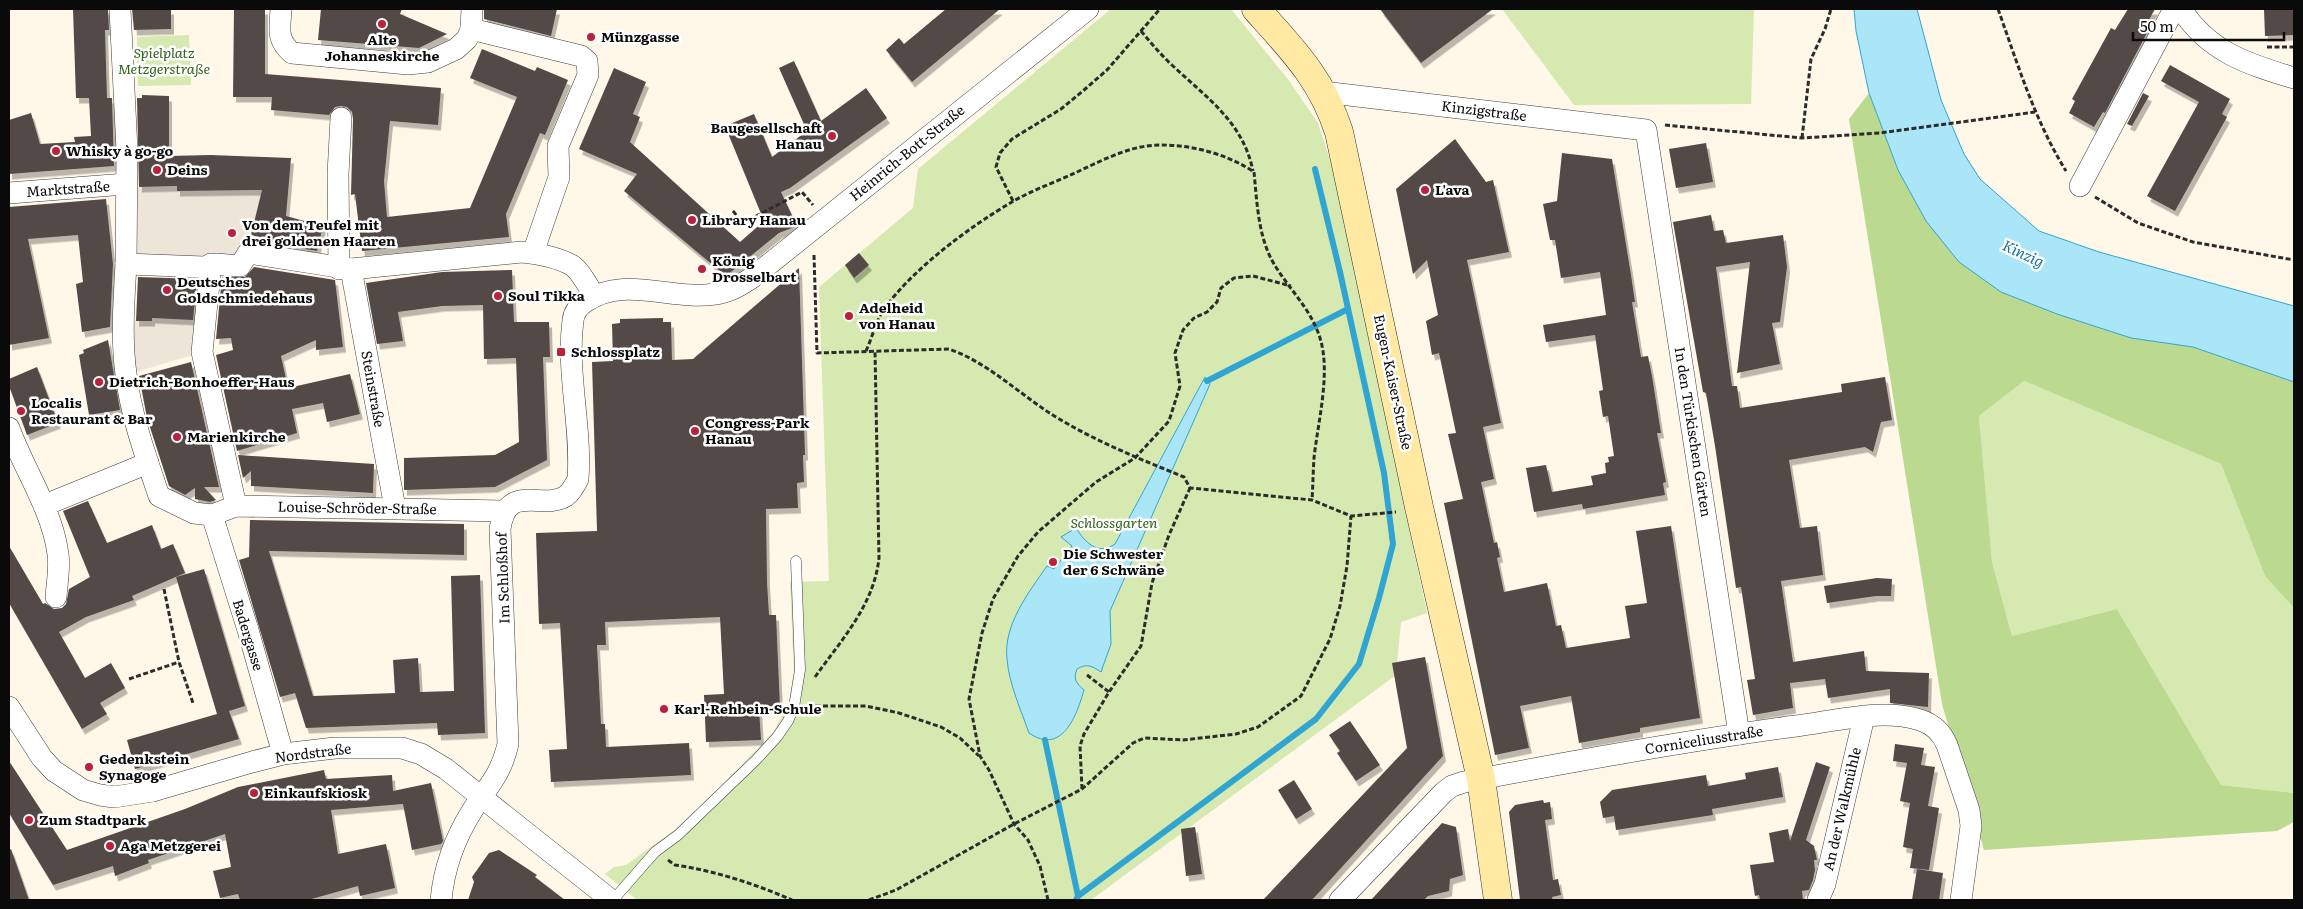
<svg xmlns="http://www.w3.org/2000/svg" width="2303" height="909" font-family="Literata,serif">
<defs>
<filter id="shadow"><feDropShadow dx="3" dy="5.5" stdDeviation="0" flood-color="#0004"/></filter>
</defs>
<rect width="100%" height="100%" fill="#fff7e8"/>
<g fill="#d6e9b1">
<path d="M1111 9H1231L1290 82 1318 123 1333 169 1427 613 1401 622 1396 675 1091 900H637L605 874 614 867 626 865 684 823 773 733 789 702 794 672 790 582 829 581 819 287 913 208 918 169Z"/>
<path d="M1502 9H1754L1751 104 1574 105Z"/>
<path d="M189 35 191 85 138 86 137 37Z"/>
<path d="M2024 381 2221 464 2265 576 2294 608V793L2221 785 2117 609 2012 636 1992 562 1979 416Z"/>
</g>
<path fill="#bbda90" d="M1869 93 1898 170 2001 292 2131 338 2193 347 2294 382V608L2265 576 2221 464 2024 381 1979 416 1992 562 2012 636 2117 609 2221 785 2294 793V822L2277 831 1984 850 1942 704 1849 119Z"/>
<g fill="#ede5d8">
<path d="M126 184 138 187 177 186V190H262L248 253 240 266 134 265Z"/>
<path d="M182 311 196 312 202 352 126 375 123 320 152 321V318L181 319Z"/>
</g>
<g fill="#abe5f8" stroke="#30a5d1">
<path d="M1854 9H1917L1941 100 1964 154 1980 179 2039 231 2099 252 2294 306V382L2193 347 2131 338 2057 314 2001 292 1959 262 1926 221 1898 170 1869 93 1856 31Z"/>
<path d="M1205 377 1210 384 1110 611 1111 644 1101 672C1092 666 1087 663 1077 669 1073 679 1076 683 1084 690 1077 715 1062 756 1029 733 1021 710 1009 684 1007 659 1003 625 1029 592 1047 566L1054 569 1072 546 1061 537 1076 528C1085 542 1097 556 1115 544Z"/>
</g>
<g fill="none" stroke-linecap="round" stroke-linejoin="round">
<g stroke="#30a5d1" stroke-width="6">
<path d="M1207 381 1348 309"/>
<path d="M1045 740 1078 896"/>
<path d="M1076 900 1078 896 1316 719 1359 664 1379 598 1393 544 1384 473 1340 272 1315 169"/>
</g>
</g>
<g fill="#534a46" filter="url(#shadow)">
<path d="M73 9H108L109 30H105L107 98H112L114 166 9 174V120L31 113 40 144 75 142 74 137 91 136 89 98H76Z"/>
<path d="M132 9H171V29L134 30Z"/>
<path d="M234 9H265V74L441 88 438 125 390 121 384 181 387 217 470 208 517 97 470 78 482 49 535 71 537 67 568 80 545 135 540 133 506 214 509 237 362 251 355 194 351 195 353 119 352 112 347 107 341 106 335 107 329 115 271 110 272 97H233Z"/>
<path d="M321 9H402L400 14 447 34 419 48 318 40Z"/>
<path d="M484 9H557L551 36 484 19Z"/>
<path d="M946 9H1000L912 82 886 50 899 38 904 44Z"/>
<path d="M1380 9H1493L1421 63Z"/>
<path d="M2128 9H2155L2145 27 2149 29 2105 113 2103 112 2094 127 2069 113 2075 101 2072 99 2111 28 2115 30Z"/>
<path d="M2264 9H2294V35L2265 36Z"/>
<path d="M794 61 821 121 866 88 887 118 790 188 781 192 797 226 779 233 726 276 624 191 637 174 579 149 614 68 646 82 633 114 640 117 630 142 740 242 764 221 725 126 754 114 772 157 807 131 779 68Z"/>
<path d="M2170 65 2230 99 2222 114 2227 117 2175 211 2147 196 2199 102 2161 81Z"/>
<path d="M2143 93 2149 96 2132 126 2127 124Z"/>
<path d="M142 95 169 96V156L211 155 291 158 286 216 323 226 317 251 268 243V239L251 235 262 190 177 191V186L139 187 137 98H142Z"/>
<path d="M1455 139 1486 182 1493 180 1509 252 1467 260 1501 423 1483 427 1494 479 1481 482 1494 543 1497 542 1500 557 1497 558 1504 592 1547 583 1556 626 1561 625 1566 648 1630 638 1625 606 1647 603 1636 531 1671 526 1700 718 1640 728V732L1579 743 1571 696 1520 706 1529 748 1495 755 1444 503 1463 499 1448 434 1456 433 1439 353 1432 355 1426 321 1438 315 1427 260 1413 274 1396 189Z"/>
<path d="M1706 143 1713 182 1676 188 1669 149Z"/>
<path d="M1562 153 1612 159 1631 275 1635 302H1632L1641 357 1648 356 1652 376 1661 433H1657L1666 482 1663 483 1665 495 1583 509 1582 504 1534 512 1526 468 1546 465 1552 492 1593 485 1591 476 1606 473 1605 463 1609 462 1608 457 1614 456 1608 416 1603 417 1599 391 1603 390 1595 335 1546 342 1543 325 1606 315 1600 272 1561 278 1555 240H1550L1543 204 1557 201Z"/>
<path d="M106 199 113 264 110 327 82 332 76 284 83 282 78 235 28 239 49 338 9 345V207Z"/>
<path d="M1711 215 1714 231 1723 230 1726 243 1783 235 1787 267 1780 322 1772 323 1780 364 1737 373 1750 262 1716 267 1732 386H1737L1740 408 1842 392 1841 384 1885 377 1892 420 1881 422 1873 452 1865 447 1789 460 1800 528 1817 526 1823 575 1781 581 1793 662 1864 651 1866 671 1929 673 1928 707 1890 703V689L1828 698 1825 679 1790 683 1793 708 1753 715 1747 680 1755 679 1741 587 1736 588 1715 446 1706 393 1703 392 1673 222Z"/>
<path d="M859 253 869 265 854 278 845 265Z"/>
<path d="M254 267 335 280 343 347 316 350V340L281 356 288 388 350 374 360 414 327 422 323 403 292 409 297 433 237 451 216 355 233 350 231 338 216 339 222 277H245Z"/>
<path d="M799 268 805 455H803L804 482 797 483 798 508 766 509 767 582 769 615H776L780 707 759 708 761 740 706 742 704 695 724 694 720 617 605 622 606 645H597L601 724H605L606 747 689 743 691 775 551 782 549 750 567 749 560 623 539 624 536 533 597 531 592 362 613 361 612 324 620 323V319L663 318V322H671L672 360 693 359Z"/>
<path d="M512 270 514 322H549L550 357H543L547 460 495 487 404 490V458L495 455 519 442 516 358 484 359 483 305 442 306 398 312 403 341 377 344 366 283 442 272Z"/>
<path d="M138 277 197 279 193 320 152 318V321H136Z"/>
<path d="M108 340 120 410 89 415 79 355 84 353 83 350Z"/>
<path d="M191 362 219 487H204L216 500 210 502 195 499V488L185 495 169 486 147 418 139 376Z"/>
<path d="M37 367 58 423 27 435 9 386V379Z"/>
<path d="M238 455 374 464 373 493 251 486V471L243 478Z"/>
<path d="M88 501 107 543 152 525 161 549 173 544 185 573 132 596 134 600 86 617 59 632 85 678 111 663 125 688 100 703 107 714 82 729 9 603V546L43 604 45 603 54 609 62 608 66 604 69 589 90 577 63 511Z"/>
<path d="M250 520 464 524V555L269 551 313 696 395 693 393 660 418 658 420 692 454 691 451 576 480 575 485 733 438 735 437 723 306 728 295 693 280 697 239 560 249 557Z"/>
<path d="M204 569 245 706 229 711 239 739 135 769 127 740 217 714 176 577Z"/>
<path d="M1877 578 1892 579 1891 596H1876L1827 603 1824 586Z"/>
<path d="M1425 657 1443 756 1312 900H1263L1407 748 1392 663Z"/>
<path d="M1350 721 1380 765 1356 781 1337 753 1340 751 1329 735Z"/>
<path d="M1895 744 1924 748 1921 765 1935 767 1928 806 1939 808 1929 870 1910 868 1913 849 1903 847 1910 803 1900 801 1907 763 1893 761Z"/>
<path d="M9 761 67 850 185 809 238 787 324 770 326 779 392 775 393 791 431 783 443 841 441 844 412 850 403 804 331 810 338 854 386 844 395 888 360 896 358 886 308 900H240L238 894 220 898 213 871 231 867 225 834 148 860 149 863 115 876 113 866 53 885 9 813Z"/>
<path d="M1816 762 1830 767 1806 840 1814 846 1817 860H1814L1815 870 1813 880 1809 890 1802 891 1803 900H1760L1759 895 1755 896 1750 865 1774 862 1769 833 1788 829 1790 841Z"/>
<path d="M1778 767 1783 797 1712 809 1713 815 1616 830 1614 816 1603 818 1600 802 1612 790 1706 775 1708 786 1746 779 1745 773Z"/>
<path d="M1294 780 1312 809 1296 819 1278 790Z"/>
<path d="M1543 800 1544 803 1550 802 1552 819 1545 820 1553 880 1558 879 1561 895 1552 897 1553 900H1520L1509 812 1515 805Z"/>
<path d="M1442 823 1456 827 1463 875 1450 879 1449 891 1428 896 1424 900H1371Z"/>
<path d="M1195 827 1202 874 1186 876 1181 829Z"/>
<path d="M11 849 29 900H9V850Z"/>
<path d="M499 850 537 875 535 877 565 900H468L474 882 472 877 489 853Z"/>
<path d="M1917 869 1943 873 1939 900H1912Z"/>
</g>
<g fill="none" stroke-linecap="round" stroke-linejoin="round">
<defs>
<path id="lane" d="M613 900 655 852 678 835 756 760 777 737 788 721 794 707 800 670 796 561"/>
<g id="street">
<path d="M120 9 127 150 126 264 204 267 216 264 240 266 248 253 351 269 522 252C537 253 560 258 573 266 582 273 588 286 594 296"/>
<path d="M281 9C280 29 276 39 292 53L408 64 428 62 456 49 467 39 471 29 472 9"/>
<path d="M2181 9C2209 52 2247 64 2294 78"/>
<path d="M471 29 581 56 587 61 588 75 558 146 559 177 533 253"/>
<path d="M1323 92 1646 130 1739 734"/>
<path d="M2080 186 2174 9"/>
<path d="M9 193 126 184"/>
<path d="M126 264C124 300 121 338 126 374 131 416 146 457 159 496L194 513 212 515 236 506 504 511"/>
<path d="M211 264 202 352 236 506"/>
<path d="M339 269 338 174 341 118"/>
<path d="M351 269 395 508"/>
<path d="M9 428C24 470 52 509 58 554 60 567 57 583 56 597"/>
<path d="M45 505 148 463"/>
<path d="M212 515 248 630 283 754"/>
<path d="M9 707 42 758 54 771 83 790 100 795 114 797 153 791 252 762 283 754 335 748H402L421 754 446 769 611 900"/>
<path d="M441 900C444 867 455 838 472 811 489 784 500 777 508 744L500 529C507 481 543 511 566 496 571 492 575 485 578 479 582 427 566 372 573 320 574 312 579 306 585 302 618 279 656 294 692 295 700 296 708 295 715 294 730 292 741 285 753 277L1088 9"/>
<path d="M1340 900 1444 792 1452 786 1464 782C1574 761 1685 741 1796 726 1835 721 1881 708 1920 720 1933 724 1942 733 1947 745L1969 810 1971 826 1961 900"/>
<path d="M1818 900 1825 884 1864 717"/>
</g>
<path id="secondary" d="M1256 9C1292 49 1322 79 1339 132L1419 507 1481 779 1498 900"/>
</defs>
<use href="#lane" stroke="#3d3d3d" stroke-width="11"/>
<use href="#street" stroke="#3d3d3d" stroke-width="22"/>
<use href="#secondary" stroke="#2c2c2c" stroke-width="29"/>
<g stroke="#2c2c2c" stroke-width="3" stroke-dasharray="5 2.5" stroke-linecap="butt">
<path d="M1998 9C2018 65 2035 121 2066 171"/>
<path d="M1141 31C1151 43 1161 55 1173 66 1207 98 1243 122 1253 171"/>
<path d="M2267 47H2294"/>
<path d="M1665 125 1802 138 1880 133 2035 112"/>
<path d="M1802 138 1811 59 1825 29 1831 9"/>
<path d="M2095 197 2138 223 2193 242 2294 260"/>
<path d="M1013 201 996 167 1000 153 1012 139 1061 109 1084 90 1107 70 1160 9"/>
<path d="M733 211 743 223 802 192 813 205"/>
<path d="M814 255 817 353 949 349C989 363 1020 395 1056 417 1097 442 1140 459 1184 477L1190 488 1312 500 1351 516 1396 512"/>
<path d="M866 351C872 338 876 321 884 309 913 269 969 227 1012 202 1032 190 1056 182 1077 172 1103 160 1131 145 1160 145 1193 145 1227 154 1254 172 1257 202 1258 237 1274 264 1289 289 1311 309 1320 338 1331 373 1318 421 1314 458 1313 472 1313 486 1312 500"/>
<path d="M164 589 179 662 193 703"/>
<path d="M1087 675 1109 692"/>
<path d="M815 677C842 639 874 605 879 558L875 351"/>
<path d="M129 679 179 662"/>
<path d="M808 706H866L899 713 941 727 960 738 979 756"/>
<path d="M1082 789 1080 746 1084 734 1109 692 1141 646 1152 583 1169 535 1190 488"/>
<path d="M668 860 675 865C716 871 755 884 792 900"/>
<path d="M869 900 896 890 1014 824 1082 789 1133 743 1144 738 1183 740 1236 734 1258 727 1301 696 1330 639 1340 606 1347 566 1351 516"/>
<path d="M1048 900 1040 866 1028 840 1014 824 989 770 980 756 969 699 982 633 993 599 1018 556 1038 532 1096 482 1135 458 1169 421 1180 386 1175 353 1183 330 1194 318 1207 312 1217 302 1221 288 1234 278 1253 276 1291 286"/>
</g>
<use href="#lane" stroke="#fff" stroke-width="10"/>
<use href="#street" stroke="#fff" stroke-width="21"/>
<use href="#secondary" stroke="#ffe9a3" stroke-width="28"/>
</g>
<g fill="#bd203b" stroke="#fff" stroke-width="2">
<circle cx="382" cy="24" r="5"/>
<circle cx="591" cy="37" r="5"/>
<circle cx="832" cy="136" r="5"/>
<circle cx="56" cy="151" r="5"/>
<circle cx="157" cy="170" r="5"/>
<circle cx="1425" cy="190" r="5"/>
<circle cx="692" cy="220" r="5"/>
<circle cx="232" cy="233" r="5"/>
<circle cx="702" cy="269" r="5"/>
<circle cx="167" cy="290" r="5"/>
<circle cx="498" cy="296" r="5"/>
<circle cx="849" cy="316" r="5"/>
<rect x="556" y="347" width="10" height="10" rx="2.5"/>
<circle cx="99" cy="382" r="5"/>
<circle cx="21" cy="411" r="5"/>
<circle cx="695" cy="431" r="5"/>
<circle cx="177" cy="437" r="5"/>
<circle cx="1053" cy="562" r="5"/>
<circle cx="664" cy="709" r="5"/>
<circle cx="89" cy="767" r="5"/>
<circle cx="254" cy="793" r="5"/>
<circle cx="29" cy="820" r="5"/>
<circle cx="110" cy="846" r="5"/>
</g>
<g text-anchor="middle" stroke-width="5" stroke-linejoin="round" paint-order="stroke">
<g font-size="14" font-weight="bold" fill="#0a0a0a" stroke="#fff" text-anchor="start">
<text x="601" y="42">Münzgasse</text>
<text x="382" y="45" text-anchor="middle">Alte<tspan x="382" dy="16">Johanneskirche</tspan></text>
<text x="822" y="133" text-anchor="end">Baugesellschaft<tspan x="822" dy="16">Hanau</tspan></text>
<text x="66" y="156">Whisky à go-go</text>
<text x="167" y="175">Deins</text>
<text x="1435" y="195">L'ava</text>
<text x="702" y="225">Library Hanau</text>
<text x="242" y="230">Von dem Teufel mit<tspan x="242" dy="16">drei goldenen Haaren</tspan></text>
<text x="712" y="266">König<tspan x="712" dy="16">Drosselbart</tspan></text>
<text x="177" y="287">Deutsches<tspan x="177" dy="16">Goldschmiedehaus</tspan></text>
<text x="508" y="301">Soul Tikka</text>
<text x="859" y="313">Adelheid<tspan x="859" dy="16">von Hanau</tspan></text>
<text x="571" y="357">Schlossplatz</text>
<text x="109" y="387">Dietrich-Bonhoeffer-Haus</text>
<text x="31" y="408">Localis<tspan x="31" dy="16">Restaurant &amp; Bar</tspan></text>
<text x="705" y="428">Congress-Park<tspan x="705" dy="16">Hanau</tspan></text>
<text x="187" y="442">Marienkirche</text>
<text x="1063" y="559">Die Schwester<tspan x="1063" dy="16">der 6 Schwäne</tspan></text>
<text x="674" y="714">Karl-Rehbein-Schule</text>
<text x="99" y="764">Gedenkstein<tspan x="99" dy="16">Synagoge</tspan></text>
<text x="264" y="798">Einkaufskiosk</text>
<text x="39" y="825">Zum Stadtpark</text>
<text x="120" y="851">Aga Metzgerei</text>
</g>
<g font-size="14" font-style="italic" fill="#32621a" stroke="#fff">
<text x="164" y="58">Spielplatz<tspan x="164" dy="16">Metzgerstraße</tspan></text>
<text x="1114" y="528">Schlossgarten</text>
</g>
<g font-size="14" fill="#0a0a0a" stroke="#fff">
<text transform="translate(1484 111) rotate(7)" y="5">Kinzigstraße</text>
<text transform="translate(907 153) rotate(-39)" y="5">Heinrich-Bott-Straße</text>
<text transform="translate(68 189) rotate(-4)" y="5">Marktstraße</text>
<text transform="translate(1393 382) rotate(78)" y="5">Eugen-Kaiser-Straße</text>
<text transform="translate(373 389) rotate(80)" y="5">Steinstraße</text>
<text transform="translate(1693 432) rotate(81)" y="5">In den Türkischen Gärten</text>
<text transform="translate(357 508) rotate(1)" y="5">Louise-Schröder-Straße</text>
<text transform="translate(503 578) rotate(-92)" y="5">Im Schloßhof</text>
<text transform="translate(248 635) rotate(73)" y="5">Badergasse</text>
<text transform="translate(1704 740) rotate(-9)" y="5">Corniceliusstraße</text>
<text transform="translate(313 753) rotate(-7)" y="5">Nordstraße</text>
<text transform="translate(1842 809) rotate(-77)" y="5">An der Walkmühle</text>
</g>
<g font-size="15" font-style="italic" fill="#12739e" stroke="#fff">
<text transform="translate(2023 254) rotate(25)" y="5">Kinzig</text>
</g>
</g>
<rect width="2303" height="909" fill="none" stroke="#0a0a0a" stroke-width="20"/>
<path d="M2133 32v8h151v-8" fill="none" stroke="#0a0a0a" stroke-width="2.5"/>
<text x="2140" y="32" font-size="15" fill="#0a0a0a" stroke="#ffffff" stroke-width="4" paint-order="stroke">50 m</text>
</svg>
